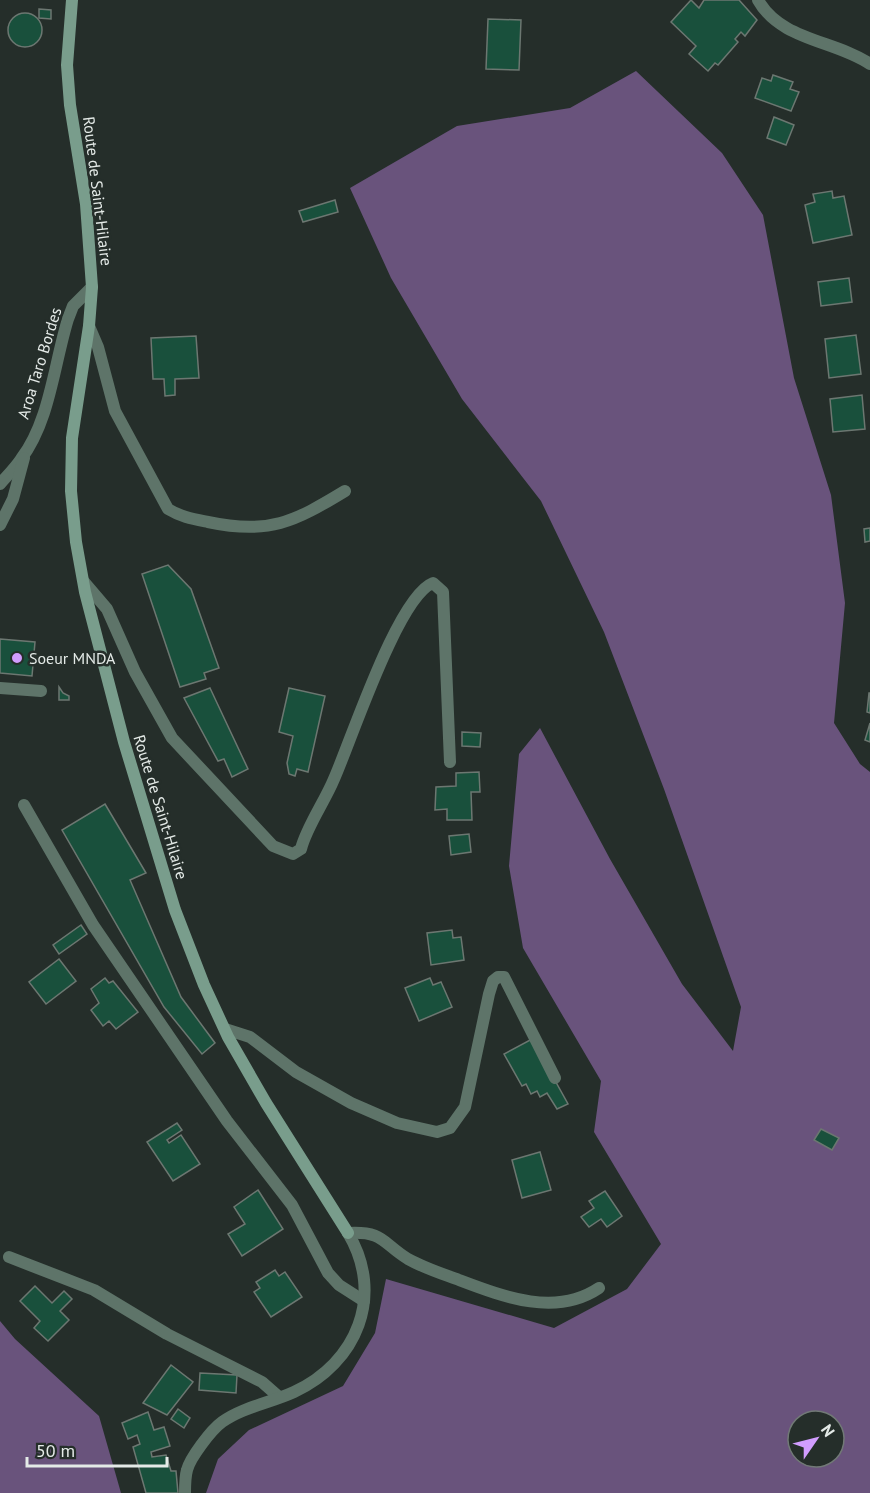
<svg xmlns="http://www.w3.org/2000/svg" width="870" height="1493" font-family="'PT Sans',sans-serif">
<rect width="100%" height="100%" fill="#252e2a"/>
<g fill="#69537c" fill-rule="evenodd">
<path d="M636 71 722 153 763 215 794 378 831 495 845 603 834 723 860 764 870 772V1493H206L218 1459 249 1430 343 1386 375 1333 386 1279 554 1328 627 1289 661 1244 594 1132 601 1081 523 948 509 866 519 754 540 728 610 859 682 984 733 1051 741 1007 664 789 604 632 541 501 462 399 391 278 350 188 457 126 570 108ZM798 1421H834V1457H798Z"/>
<path d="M0 1321 15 1339 99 1416 121 1493H0Z"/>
</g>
<g fill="#19503c" stroke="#6c7771" stroke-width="1.5">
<path d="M691 0 699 8 704 0H739L757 20 745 36 741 32 735 39 738 42 718 65 715 63 708 71 689 54 696 46 671 22Z"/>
<path d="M39 9 51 10V19L39 18Z"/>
<circle cx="25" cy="30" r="17"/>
<path d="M488 19 521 20 519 70 486 69Z"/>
<path d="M773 75 793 82 790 89 799 92 791 111 755 98 762 78 771 81Z"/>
<path d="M774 117 794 125 786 145 767 138Z"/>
<path d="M832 191 833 198 844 196 852 235 813 243 805 205 815 202 813 194Z"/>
<path d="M335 200 338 212 303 222 299 211Z"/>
<path d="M849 278 852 302 821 306 818 282Z"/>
<path d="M856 335 861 374 829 378 825 339Z"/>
<path d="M196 336 199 378 175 379V395L165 396 164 379H153L151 338Z"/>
<path d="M862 395 865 429 833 432 830 399Z"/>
<path d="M870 528V541L865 542 864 529Z"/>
<path d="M168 565 191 589 219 668 204 673 206 679 180 687 142 574Z"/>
<path d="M0 639 35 642 32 676 0 673Z"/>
<path d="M59 687 63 693 69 696V700H59Z"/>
<path d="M210 688 248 769 232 777 224 759 218 761 184 698Z"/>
<path d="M289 688 325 696 308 772 297 769 295 776 289 774 287 763 293 736 279 732Z"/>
<path d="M869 693H870V713L867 712Z"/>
<path d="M870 723V742L865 740Z"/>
<path d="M462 732 481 733 480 747 462 746Z"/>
<path d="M479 772 480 792H471L472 820H447V809L435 810 436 787 456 786V773Z"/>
<path d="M105 804 146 873 130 880 181 997 215 1043 202 1054 164 1007 62 830Z"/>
<path d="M469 834 471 852 451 855 449 836Z"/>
<path d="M81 925 87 934 59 954 53 945Z"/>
<path d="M452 930 453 938 461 937 464 960 431 965 427 933Z"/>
<path d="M59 959 76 981 46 1004 29 982Z"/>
<path d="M105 978 109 983 113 981 138 1012 116 1029 109 1021 103 1026 91 1010 99 1003 91 989Z"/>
<path d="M430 978 433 985 441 982 452 1007 419 1021 405 988Z"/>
<path d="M532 1039 568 1104 557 1109 547 1093 540 1097 537 1091 531 1094 526 1084 522 1086 504 1054Z"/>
<path d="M177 1123 182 1130 167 1140 169 1143 181 1135 200 1164 173 1181 147 1142Z"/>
<path d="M821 1129 839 1138 832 1150 814 1140Z"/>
<path d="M540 1152 551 1190 522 1198 512 1160Z"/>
<path d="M258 1190 283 1229 242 1256 228 1234 245 1224 234 1207Z"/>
<path d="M605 1191 622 1216 607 1227 601 1219 589 1227 581 1217 594 1208 589 1201Z"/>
<path d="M275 1270 279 1276 285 1272 302 1297 271 1317 254 1292 260 1288 256 1282Z"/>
<path d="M35 1286 52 1303 64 1291 72 1299 60 1311 69 1320 48 1341 34 1328 40 1321 20 1301Z"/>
<path d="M171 1365 193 1382 167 1415 143 1403Z"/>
<path d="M200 1373 237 1375 236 1393 199 1390Z"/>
<path d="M178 1409 190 1418 184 1428 171 1419Z"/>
<path d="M148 1412 154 1430 164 1427 170 1446 151 1452 152 1457 166 1455 171 1471H176L178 1493H146L133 1447 140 1444 137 1435 128 1439 122 1423Z"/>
</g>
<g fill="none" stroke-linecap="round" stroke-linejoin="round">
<g stroke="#5e7469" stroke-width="12">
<path d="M758 0C781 41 835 40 870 64"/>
<path d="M89 326 98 347 115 411 168 509C181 517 193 519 208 522 269 535 294 522 345 491"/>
<path d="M0 484C7 476 15 468 21 459 50 421 54 364 68 319L73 306 92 287"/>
<path d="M0 525 13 499 24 458"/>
<path d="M84 582 107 609 135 672 172 738 273 846 293 854 301 849C306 828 325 801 334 779 351 741 398 596 433 583L443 592 450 762"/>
<path d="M0 688 41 691"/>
<path d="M24 805 93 925 227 1121 292 1205 328 1273 339 1285 364 1301"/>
<path d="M225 1029 250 1037 296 1072 351 1103 397 1123 437 1132 450 1128 465 1107 489 994 493 981 498 977H504L555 1078"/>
<path d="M348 1233C384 1231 382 1243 408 1259 424 1268 443 1274 459 1280 504 1297 556 1317 599 1288"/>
<path d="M9 1257 94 1290 167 1334 262 1382 279 1397"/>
</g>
<path stroke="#5e7469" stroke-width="12" d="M185 1493C185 1486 185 1477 187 1470 190 1458 211 1430 222 1422 243 1407 270 1403 294 1392 357 1363 385 1295 348 1233"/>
<path stroke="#799d8c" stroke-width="12" d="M72 0 67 65 70 105 86 204 92 287 89 326 72 438 71 491 76 542 85 592 124 742 175 910 204 985 228 1037 266 1103 348 1233"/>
</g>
<circle fill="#d19dfe" stroke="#252e2a" stroke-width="2" cx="17" cy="658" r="6"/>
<g text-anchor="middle" stroke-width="5" stroke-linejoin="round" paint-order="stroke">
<g font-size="16" fill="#e4eae7" stroke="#252e2a">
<text transform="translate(98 191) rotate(83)" y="6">Route de Saint-Hilaire</text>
<text transform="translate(39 363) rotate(-73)" y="6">Aroa Taro Bordes</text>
<text transform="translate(161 807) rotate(73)" y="6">Route de Saint-Hilaire</text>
</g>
<g font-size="16" fill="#e4eae7" stroke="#252e2a" text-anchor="start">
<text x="29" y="664">Soeur MNDA</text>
</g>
</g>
<g transform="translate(816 1439) rotate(55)"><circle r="28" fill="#252e2a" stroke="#717976" stroke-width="1.5"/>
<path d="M0-4.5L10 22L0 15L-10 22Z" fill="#d19dfe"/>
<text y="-9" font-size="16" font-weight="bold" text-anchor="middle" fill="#e4eae7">N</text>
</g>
<path d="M27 1457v9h140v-9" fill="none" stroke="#e4eae7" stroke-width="3"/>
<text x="36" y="1457" font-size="18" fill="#e4eae7" stroke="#252e2a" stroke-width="4.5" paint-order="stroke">50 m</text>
</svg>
